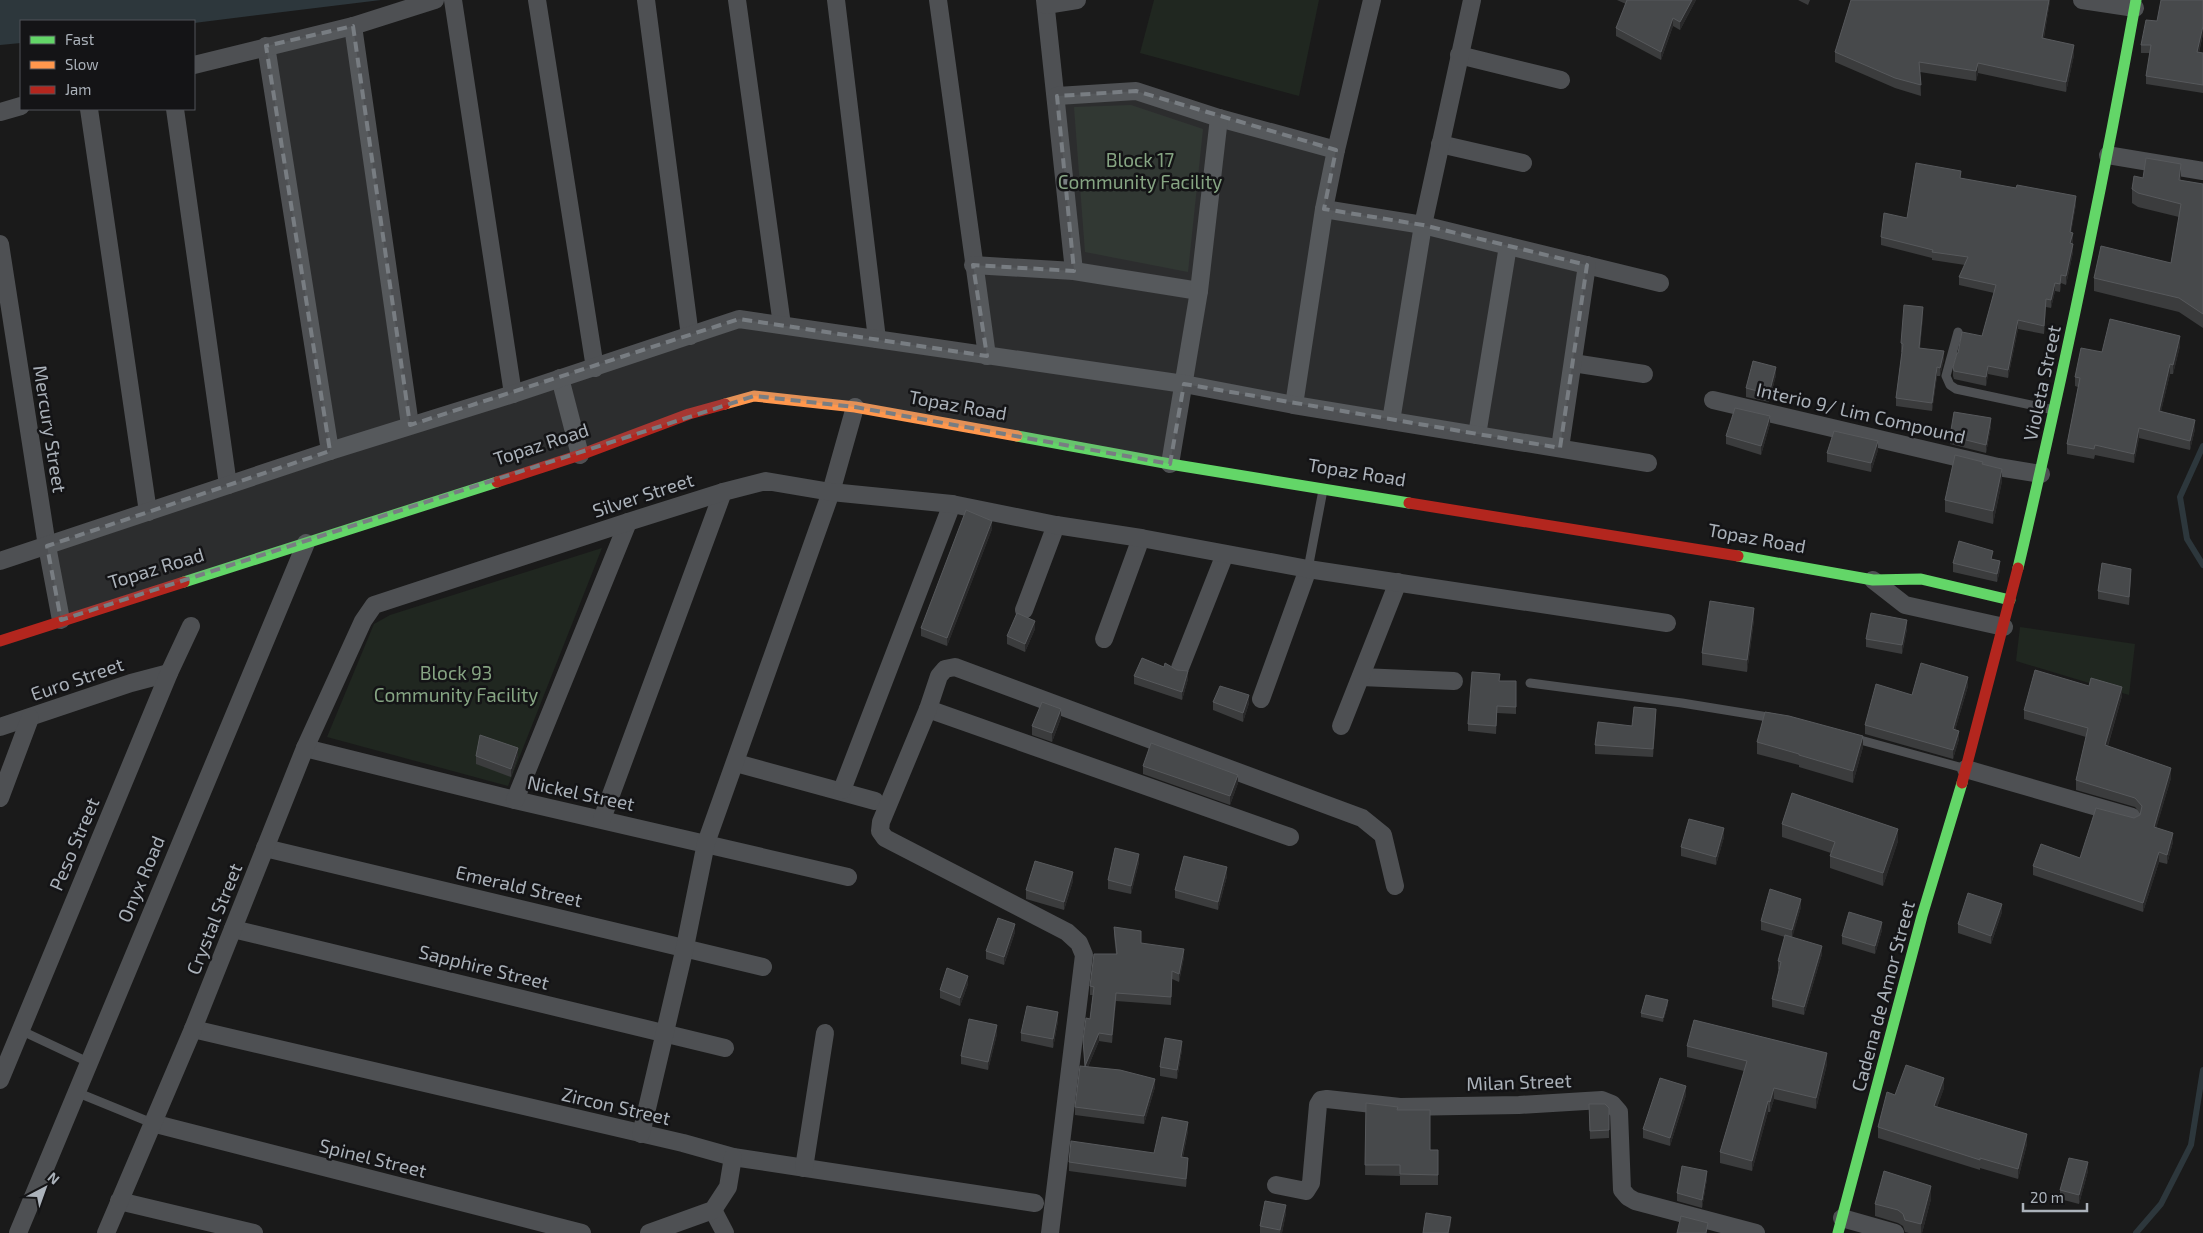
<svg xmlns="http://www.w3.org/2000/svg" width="2203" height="1233" font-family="'Exo 2',sans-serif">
<rect width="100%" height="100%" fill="#1a1a1a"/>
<g fill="#202720">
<path d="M1154 0H1319L1299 96 1140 53Z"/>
<path d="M1131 105 1203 129 1188 272 1085 252 1074 107Z"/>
<path d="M602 548 508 786 327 737 374 624 390 615Z"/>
<path d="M2020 627 2135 644 2129 695 2016 661Z"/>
</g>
<path fill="#2d373c" d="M0 0H381L194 23 21 21V43L0 45Z"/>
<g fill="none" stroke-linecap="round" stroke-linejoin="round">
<g stroke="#2d373c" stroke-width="6">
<path d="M2203 446 2180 497 2187 539 2203 565"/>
<path d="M2136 1233 2161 1204 2191 1145 2203 1070"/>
</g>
<g stroke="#4e5053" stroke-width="9">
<path d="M1958 332 1946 376 1950 385 1956 389 2054 410"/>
<path d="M1308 569 1323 490"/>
<path d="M1530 683 1682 703 1774 718"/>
<path d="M1853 738 1963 768"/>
<path d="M20 1030 88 1062"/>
<path d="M76 1092 152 1123"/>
</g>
<g stroke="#4e5053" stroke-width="18">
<path d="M453 0 513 394"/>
<path d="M537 0 595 368"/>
<path d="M646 0 690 336"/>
<path d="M737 0 782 325"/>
<path d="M836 0 877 339"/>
<path d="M938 0 987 356"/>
<path d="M1045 0 1074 271"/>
<path d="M2082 0 2135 8"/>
<path d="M1046 5 1077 0"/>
<path d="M353 26 410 425"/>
<path d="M266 46 330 451"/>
<path d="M1459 55 1561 80"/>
<path d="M194 65 353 26 435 0"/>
<path d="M1057 96 1136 91 1219 118 1336 150"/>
<path d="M89 109 148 512"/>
<path d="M175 109 228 485"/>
<path d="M0 112 21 106"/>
<path d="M1440 144 1523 163"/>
<path d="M2108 155 2203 171"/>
<path d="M1324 209 1423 225 1660 283"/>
<path d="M0 244 47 546 61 620"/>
<path d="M973 265 1074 271 1199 291"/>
<path d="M1573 363 1644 374"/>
<path d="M560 378 580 455"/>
<path d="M1713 400 1998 467 2041 474"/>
<path d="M1294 405 1324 209 1336 150 1372 0"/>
<path d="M1391 421 1423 225 1472 0"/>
<path d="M1477 435 1508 246"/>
<path d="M1560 448 1587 265"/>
<path d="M1170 464 1199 291 1219 118"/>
<path d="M0 561 330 451 513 394 739 319 1184 384 1294 405 1648 463"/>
<path d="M1873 580 1905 605 2004 627"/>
<path d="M1024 610 1056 525"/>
<path d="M1104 639 1141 538"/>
<path d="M1180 668 1225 554"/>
<path d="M1361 677 1454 681"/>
<path d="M1261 699 1308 569"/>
<path d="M928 709 1290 837"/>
<path d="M1341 726 1398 582"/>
<path d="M0 727 131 683 169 673"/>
<path d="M305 748 515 800 848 877"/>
<path d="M736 763 875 801"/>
<path d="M1966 769 2132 817"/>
<path d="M842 790 952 504"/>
<path d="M0 798 30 718"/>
<path d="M515 800 628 522"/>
<path d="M602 819 723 492"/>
<path d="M265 848 763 967"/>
<path d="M233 929 725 1048"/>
<path d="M193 1029 683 1143 733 1157 1035 1203"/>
<path d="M0 1080 169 673 191 626"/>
<path d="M152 1123 582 1233"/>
<path d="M641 1134 685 947 706 843 831 492 855 407"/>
<path d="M804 1168 825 1033"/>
<path d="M1276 1185 1306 1191 1311 1183 1318 1105 1321 1100 1327 1099 1400 1107 1519 1105 1602 1100 1612 1104 1619 1112 1622 1190 1628 1197 1635 1201 1756 1233"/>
<path d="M119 1201 254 1233"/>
<path d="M713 1210 725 1233"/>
<path d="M1842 1218 1895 1233"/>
<path d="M18 1233 306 543"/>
<path d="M106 1233 193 1029 305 748 363 621 374 605 628 522 723 492 766 481 831 492 952 504 1056 525 1141 538 1308 569 1667 623"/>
<path d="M649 1233 713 1210 728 1187 733 1157"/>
<path d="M1050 1233 1084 955 1079 943 1067 932 885 838 880 831 881 822 928 709 939 676 945 669 955 667 1362 818 1383 835 1395 886"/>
</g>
<g stroke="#63d668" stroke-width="11">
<path d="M1017 436 1170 464 1409 503"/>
<path d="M1738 556 1873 580 1921 579 2010 600"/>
<path d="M2018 568C2062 380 2102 190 2136 0"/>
<path d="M184 582 497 482"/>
<path d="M1838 1233 1922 916 1962 783"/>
</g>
<path stroke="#ff974d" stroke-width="11" d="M725 404 754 396 855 407 1017 436"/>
<g stroke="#b3261e" stroke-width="11">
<path d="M497 482 580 455 689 414 725 404"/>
<path d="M1409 503 1738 556"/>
<path d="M0 641 184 582"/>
<path d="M1962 783 2018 568"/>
</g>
</g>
<g fill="#3b3c3d">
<path d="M1617 0H1696L1680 30 1673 26 1661 60 1616 36V28L1626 4Z"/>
<path d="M1798 0H1810L1808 5Z"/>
<path d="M2050 0 2044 38 2074 55 2066 92 1978 73 1976 81 1920 72 1921 96 1895 88 1835 62V52Z"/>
<path d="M2203 0V34L2199 53H2203V93L2146 84V76L2150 53H2141V45L2157 21Z"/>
<path d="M1961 178 2076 204 2071 232 2073 241 2072 244 2073 252 2066 285 2061 283 2060 292 2055 291 2051 308 2046 307 2044 334 2018 329 2008 378 1988 374 1986 386 1954 379 1953 376V367L1958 353 1982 336 1994 293 1959 285V277L1965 265 1932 260V258L1881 245V237Z"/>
<path d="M2143 178H2181V181L2203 184V328L2179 312 2094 291V278L2171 263 2179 217 2138 207 2132 203V189Z"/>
<path d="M1923 316 1920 348 1944 359 1940 376H1937L1932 411 1896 406V398L1902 352H1901V343Z"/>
<path d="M2180 346 2173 374H2170L2161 411 2195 429 2190 450 2139 438 2134 463 2095 455 2094 459 2067 454V444L2078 387 2075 386V377L2102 352Z"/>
<path d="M1776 375 1769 402 1746 397V388Z"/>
<path d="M1770 424 1761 455 1726 444V436Z"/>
<path d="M1991 426 1986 453 1950 444V436Z"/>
<path d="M1878 450 1871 472 1827 462V453Z"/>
<path d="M1983 464 2002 481 1993 524 1945 512V500Z"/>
<path d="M992 529 947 646 921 636V628Z"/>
<path d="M1953 563 2000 570 1997 582 1953 572Z"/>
<path d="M2131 578 2129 605 2098 599V591Z"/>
<path d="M1754 620 1747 672 1702 665V653Z"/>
<path d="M1035 629 1025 652 1007 644V636Z"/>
<path d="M1907 629 1902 654 1866 647V639Z"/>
<path d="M1134 676 1188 679 1182 700 1134 684Z"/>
<path d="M1500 681H1516V714L1497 713 1496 734 1468 731V724Z"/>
<path d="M1968 686 1955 730 1959 739 1953 759 1865 734V725L1912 695Z"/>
<path d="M2122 696 2108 746 2171 778 2156 828 2173 842 2167 864 2159 862 2143 912 2033 875V866L2080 858 2134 818 2140 815V813L2135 807 2076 790V780L2086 737 2024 719V710Z"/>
<path d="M1213 702 1249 703 1243 722 1213 710Z"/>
<path d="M1656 717 1653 757 1595 754V745L1632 726Z"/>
<path d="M1061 718 1052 742 1032 735V726Z"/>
<path d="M1757 742 1863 747 1853 783 1799 767V765L1757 754Z"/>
<path d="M476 756H518L511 777 476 764Z"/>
<path d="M1143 766 1238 783 1230 805 1143 774Z"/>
<path d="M1782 824 1898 841 1883 886 1830 868V856L1831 853 1782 837Z"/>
<path d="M1724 837 1716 865 1681 856V847Z"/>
<path d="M1139 862 1131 894 1108 889V880Z"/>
<path d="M1227 876 1218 910 1175 898V890Z"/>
<path d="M1073 881 1064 910 1026 899V890Z"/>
<path d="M1801 907 1792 937 1822 954 1804 1015 1772 1007V999L1779 970 1778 969V961L1785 937 1761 930V921Z"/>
<path d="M2002 912 1991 944 1958 933V924Z"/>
<path d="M1114 927 1141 943 1184 957 1179 982 1172 979 1171 1005 1116 1001 1112 1043 1099 1041 1088 1067 1155 1087 1144 1124 1075 1115V1107L1085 1067 1083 1040 1090 1019 1093 995H1090V986L1116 954 1114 935Z"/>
<path d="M1882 930 1875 954 1842 944V936Z"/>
<path d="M1015 932 1004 965 986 959V951Z"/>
<path d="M968 984 960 1006 940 998V990Z"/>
<path d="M1668 1004 1663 1022 1641 1017V1013Z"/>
<path d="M1058 1021 1053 1048 1021 1041V1033Z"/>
<path d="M997 1034 988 1070 961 1064V1056Z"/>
<path d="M1687 1046 1827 1064 1816 1109 1774 1099 1770 1112H1768L1752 1171 1720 1163V1152L1744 1071 1687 1057Z"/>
<path d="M1182 1050 1177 1079 1160 1076V1067Z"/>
<path d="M1944 1088 1937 1107 2027 1144 2018 1179 1980 1168V1170L1878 1138V1127L1895 1095Z"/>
<path d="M1686 1095 1670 1146 1643 1138V1129Z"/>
<path d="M1366 1103 1397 1110 1430 1150H1438V1185H1400V1176L1365 1175Z"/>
<path d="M1589 1104 1609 1108V1138L1590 1139Z"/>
<path d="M1188 1131 1183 1157 1188 1166 1186 1187 1069 1171V1162L1154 1153Z"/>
<path d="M2088 1171 2079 1204 2060 1199V1190Z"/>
<path d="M1707 1179 1702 1208 1677 1201V1193Z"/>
<path d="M1931 1199 1922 1233H1909L1905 1232 1903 1226 1898 1223 1875 1216V1204Z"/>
<path d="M1286 1213 1282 1233H1260V1226Z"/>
</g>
<g fill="#29292a">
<path d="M1692 0H1696L1680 30V22Z"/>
<path d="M2049 0H2050V2L2042 48V38Z"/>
<path d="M1673 18V26L1661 60V52Z"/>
<path d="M2203 26V34L2197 60V52Z"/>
<path d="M2074 45V55L2066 92V82Z"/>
<path d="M1978 63V73L1976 81V71Z"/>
<path d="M2181 164V178L2179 194V180Z"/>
<path d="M2076 196V204L2070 240V232Z"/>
<path d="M2073 233V241L2070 252V243Z"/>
<path d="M2073 244V252L2066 285V276Z"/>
<path d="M2061 275V283L2060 292V284Z"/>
<path d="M2055 283V291L2051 308V300Z"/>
<path d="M2046 299V307L2044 334V326Z"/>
<path d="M1923 307V316L1919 356V348Z"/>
<path d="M2018 320V329L2008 378V370Z"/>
<path d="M2180 336V346L2173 374V365Z"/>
<path d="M1944 351V359L1940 376V368Z"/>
<path d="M2170 364V374L2159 420V411Z"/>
<path d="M1988 366V374L1986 386V377Z"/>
<path d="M1776 367V375L1769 402V394Z"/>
<path d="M1937 367V376L1932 411V403Z"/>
<path d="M1770 416V424L1761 455V446Z"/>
<path d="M1991 418V426L1986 453V445Z"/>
<path d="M2195 420V429L2190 450V441Z"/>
<path d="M2139 428V438L2134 463V454Z"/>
<path d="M1878 441V450L1871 472V463Z"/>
<path d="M2002 469V481L1993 524V511Z"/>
<path d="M992 521V529L947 646V638Z"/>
<path d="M2000 561V570L1997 582V574Z"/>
<path d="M1754 608V620L1747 672V660Z"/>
<path d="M1907 620V629L1902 654V645Z"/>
<path d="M1035 621V629L1025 652V644Z"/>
<path d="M1188 671V679L1182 700V692Z"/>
<path d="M1968 677V686L1953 737V729Z"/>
<path d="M2122 687V696L2105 755V745Z"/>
<path d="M1249 695V703L1243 722V713Z"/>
<path d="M1061 709V718L1052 742V733Z"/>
<path d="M1656 709V717L1653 757V749Z"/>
<path d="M1959 731V739L1953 759V750Z"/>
<path d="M1863 736V747L1853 783V771Z"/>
<path d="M518 748V756L511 777V769Z"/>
<path d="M2171 768V778L2154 836V827Z"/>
<path d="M1238 775V783L1230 805V796Z"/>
<path d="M1724 828V837L1716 865V857Z"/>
<path d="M1898 829V841L1883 886V873Z"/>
<path d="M2173 833V842L2167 864V855Z"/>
<path d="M2159 852V862L2143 912V903Z"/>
<path d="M1139 854V862L1131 894V886Z"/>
<path d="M1227 867V876L1218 910V902Z"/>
<path d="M1073 872V881L1064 910V902Z"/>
<path d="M1801 899V907L1792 939V930Z"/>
<path d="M2002 904V912L1991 944V936Z"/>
<path d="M1882 922V930L1875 954V946Z"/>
<path d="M1015 924V932L1004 965V957Z"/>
<path d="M1822 946V954L1804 1015V1007Z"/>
<path d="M1184 949V957L1179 982V974Z"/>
<path d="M968 976V984L960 1006V998Z"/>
<path d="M1116 993V1001L1112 1043V1035Z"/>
<path d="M1668 1000V1004L1663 1022V1018Z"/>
<path d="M1058 1012V1021L1053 1048V1039Z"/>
<path d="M997 1025V1034L988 1070V1062Z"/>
<path d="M1099 1033V1041L1085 1074V1066Z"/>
<path d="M1182 1041V1050L1177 1079V1070Z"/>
<path d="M1827 1053V1064L1816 1109V1098Z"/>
<path d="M1944 1078V1088L1934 1117V1106Z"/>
<path d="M1155 1079V1087L1144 1124V1116Z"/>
<path d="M1686 1086V1095L1670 1146V1138Z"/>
<path d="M1774 1088V1099L1770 1112V1102Z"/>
<path d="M1768 1101V1112L1752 1171V1161Z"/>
<path d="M1188 1122V1131L1181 1165V1157Z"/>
<path d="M2027 1134V1144L2018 1179V1169Z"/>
<path d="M1188 1158V1166L1186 1187V1179Z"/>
<path d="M2088 1162V1171L2079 1204V1195Z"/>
<path d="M1707 1171V1179L1702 1208V1200Z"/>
<path d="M1931 1186V1199L1922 1233H1921V1224Z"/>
<path d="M1286 1205V1213L1282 1233H1280Z"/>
<path d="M1451 1217V1225L1449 1233H1448Z"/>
</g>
<g fill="#47494b" stroke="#57595c">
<path d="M1627 0H1692L1680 22 1673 18 1661 52 1616 28Z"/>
<path d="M1851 0H2049L2042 38 2074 45 2066 82 1978 63 1976 71 1919 62 1921 85 1895 78 1835 52Z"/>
<path d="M2161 0H2203V26L2197 52 2203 53V85L2146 76 2151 45H2141L2146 20 2157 21Z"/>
<path d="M2146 158 2181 164 2179 180 2203 184V314L2179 298 2094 278 2101 246 2171 263 2181 204 2138 193 2132 189 2134 176 2143 178Z"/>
<path d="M1916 163 1961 171 1960 178 2016 188 2017 185 2076 196 2070 232 2073 233 2070 243 2073 244 2066 276 2061 275 2060 284 2055 283 2051 300 2046 299 2044 326 2018 320 2008 370 1988 366 1986 377 1954 371 1953 367 1957 353H1958L1962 332 1982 336 1996 285 1959 277 1968 257 1932 252 1933 250 1881 237 1884 213 1907 218Z"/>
<path d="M1904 305 1923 307 1919 348 1944 351 1940 368 1937 367 1932 403 1896 398 1903 344 1901 343Z"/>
<path d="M2110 319 2180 336 2173 365 2170 364 2159 411 2195 420 2190 441 2139 428 2134 454 2095 445 2094 449 2067 444 2080 378 2075 377 2081 348 2102 352Z"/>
<path d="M1753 361 1776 367 1769 394 1746 388Z"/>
<path d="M1735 408 1770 416 1761 446 1726 436Z"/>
<path d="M1954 412 1991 418 1986 445 1950 436Z"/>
<path d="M1834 431 1878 441 1871 463 1827 453Z"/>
<path d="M1955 455 1983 462 1982 464 2002 469 1993 511 1945 500Z"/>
<path d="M966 510 992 521 947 638 921 628Z"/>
<path d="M1959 541 1993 551 1991 559 2000 561 1997 574 1953 563Z"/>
<path d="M2102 563 2131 569 2129 597 2098 591Z"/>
<path d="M1710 601 1754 608 1747 660 1702 653Z"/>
<path d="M1017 613 1035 621 1025 644 1007 636Z"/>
<path d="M1871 613 1907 620 1902 645 1866 639Z"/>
<path d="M1142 658 1164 667 1165 663 1177 670 1188 671 1182 692 1134 676Z"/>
<path d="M1921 663 1968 677 1953 729 1959 731 1953 750 1865 725 1876 684 1912 695Z"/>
<path d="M2035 670 2089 686 2091 678 2122 687 2105 745 2171 768 2154 827 2173 833 2167 855 2159 852 2143 903 2033 866 2041 844 2080 858 2096 808 2134 818 2140 815 2142 806 2135 798 2076 780 2088 728 2024 710Z"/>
<path d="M1472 672 1500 674 1499 681H1516V707L1497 706 1496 726 1468 724Z"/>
<path d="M1220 686 1249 695 1243 713 1213 702Z"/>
<path d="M1042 702 1061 709 1052 733 1032 726Z"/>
<path d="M1634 707 1656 709 1653 749 1595 745 1598 722 1632 726Z"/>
<path d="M1765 712 1789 716 1863 736 1853 771 1799 755V754L1757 742Z"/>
<path d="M480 735 518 748 511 769 476 756Z"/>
<path d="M1151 743 1238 775 1230 796 1143 766Z"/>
<path d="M1792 793 1898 829 1883 873 1830 856 1835 842 1782 824Z"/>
<path d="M1689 819 1724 828 1716 857 1681 847Z"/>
<path d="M1115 848 1139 854 1131 886 1108 880Z"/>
<path d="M1184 856 1227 867 1218 902 1175 890Z"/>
<path d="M1035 861 1073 872 1064 902 1026 890Z"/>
<path d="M1770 889 1801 899 1792 930 1761 921Z"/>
<path d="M1968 893 2002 904 1991 936 1958 924Z"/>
<path d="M1849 912 1882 922 1875 946 1842 936Z"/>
<path d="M998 918 1015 924 1004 957 986 951Z"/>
<path d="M1114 927 1141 931V943L1184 949 1179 974 1172 971 1171 997 1116 993 1112 1035 1099 1033 1085 1066 1083 1040 1086 1018 1090 1019 1094 987 1090 986 1094 954H1117Z"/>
<path d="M1785 935 1822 946 1804 1007 1772 999 1781 962 1778 961Z"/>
<path d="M947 968 968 976 960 998 940 990Z"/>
<path d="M1646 995 1668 1000 1663 1018 1641 1013Z"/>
<path d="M1027 1006 1058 1012 1053 1039 1021 1033Z"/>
<path d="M969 1019 997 1025 988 1062 961 1056Z"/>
<path d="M1694 1020 1827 1053 1816 1098 1774 1088 1770 1102 1768 1101 1752 1161 1720 1152 1747 1061 1687 1046Z"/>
<path d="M1165 1038 1182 1041 1177 1070 1160 1067Z"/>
<path d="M1906 1065 1944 1078 1934 1106 2027 1134 2018 1169 1980 1158V1160L1878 1127 1887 1092 1895 1095Z"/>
<path d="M1080 1066 1120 1070 1155 1079 1144 1116 1075 1107Z"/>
<path d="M1660 1078 1686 1086 1670 1138 1643 1129Z"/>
<path d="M1366 1103 1398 1107 1397 1110H1430V1150H1438V1175L1400 1174V1165H1365Z"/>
<path d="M1589 1104H1605L1609 1108V1130L1590 1131Z"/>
<path d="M1162 1117 1188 1122 1181 1157 1188 1158 1186 1179 1069 1162 1071 1141 1154 1153Z"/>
<path d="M2069 1158 2088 1162 2079 1195 2060 1190Z"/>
<path d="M1682 1166 1707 1171 1702 1200 1677 1193Z"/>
<path d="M1884 1171 1931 1186 1921 1224 1905 1220 1903 1214 1898 1210 1875 1204Z"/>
<path d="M1265 1201 1286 1205 1280 1230 1260 1226Z"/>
<path d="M1426 1213 1451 1217 1448 1233H1423Z"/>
<path d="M1681 1216 1708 1223 1706 1233H1677Z"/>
</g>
<path fill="#787d82" fill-opacity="0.2" stroke="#787d82" stroke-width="4" stroke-dasharray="10 6" stroke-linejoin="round" d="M353 26 410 425 739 319 987 356 973 265 1074 271 1057 96 1136 91 1336 150 1324 209 1423 225 1587 265 1560 448 1184 384 1170 464 855 407 754 396 61 620 47 546 330 451 266 46Z"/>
<g text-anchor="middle" stroke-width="5" stroke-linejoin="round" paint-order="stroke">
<g font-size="19" fill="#86a583" stroke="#141416">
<text x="1140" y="167">Block 17<tspan x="1140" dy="22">Community Facility</tspan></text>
<text x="456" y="680">Block 93<tspan x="456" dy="22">Community Facility</tspan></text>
</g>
<g font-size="19" fill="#abb2ba" stroke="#141416">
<text transform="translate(2042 383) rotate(-78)" y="7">Violeta Street</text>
<text transform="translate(958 405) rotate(10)" y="7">Topaz Road</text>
<text transform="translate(1861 413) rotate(13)" y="7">Interio 9/ Lim Compound</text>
<text transform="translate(50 429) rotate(81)" y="7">Mercury Street</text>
<text transform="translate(541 444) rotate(-18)" y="7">Topaz Road</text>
<text transform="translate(1357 472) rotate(9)" y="7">Topaz Road</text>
<text transform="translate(643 495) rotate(-18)" y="7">Silver Street</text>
<text transform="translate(1757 538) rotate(10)" y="7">Topaz Road</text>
<text transform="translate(156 568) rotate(-17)" y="7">Topaz Road</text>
<text transform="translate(77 679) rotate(-19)" y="7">Euro Street</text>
<text transform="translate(581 793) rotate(12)" y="7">Nickel Street</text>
<text transform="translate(74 844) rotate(-67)" y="7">Peso Street</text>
<text transform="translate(141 879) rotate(-67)" y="7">Onyx Road</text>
<text transform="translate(519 886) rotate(13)" y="7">Emerald Street</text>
<text transform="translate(214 919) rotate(-68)" y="7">Crystal Street</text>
<text transform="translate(484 967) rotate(14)" y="7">Sapphire Street</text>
<text transform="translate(1883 996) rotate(-75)" y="7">Cadena de Amor Street</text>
<text transform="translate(1519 1082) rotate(-2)" y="7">Milan Street</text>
<text transform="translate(616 1106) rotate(13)" y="7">Zircon Street</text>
<text transform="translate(373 1158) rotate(14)" y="7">Spinel Street</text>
</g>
</g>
<rect x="20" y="20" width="175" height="90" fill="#141416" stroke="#505358"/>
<rect x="30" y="36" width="25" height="8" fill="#63d668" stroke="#505358"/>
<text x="65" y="45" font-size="15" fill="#abb2ba">Fast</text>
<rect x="30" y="61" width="25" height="8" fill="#ff974d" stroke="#505358"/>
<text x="65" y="70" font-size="15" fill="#abb2ba">Slow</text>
<rect x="30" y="86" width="25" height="8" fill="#b3261e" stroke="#505358"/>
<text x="65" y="95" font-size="15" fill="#abb2ba">Jam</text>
<g transform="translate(45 1188) rotate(41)" stroke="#141416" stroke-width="4" paint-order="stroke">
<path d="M0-4L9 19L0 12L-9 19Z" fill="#abb2ba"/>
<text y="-8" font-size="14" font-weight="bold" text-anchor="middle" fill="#abb2ba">N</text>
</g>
<path d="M2023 1203v8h64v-8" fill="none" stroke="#abb2ba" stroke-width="2.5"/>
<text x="2030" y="1203" font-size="15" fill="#abb2ba" stroke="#141416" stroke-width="4" paint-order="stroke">20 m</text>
</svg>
